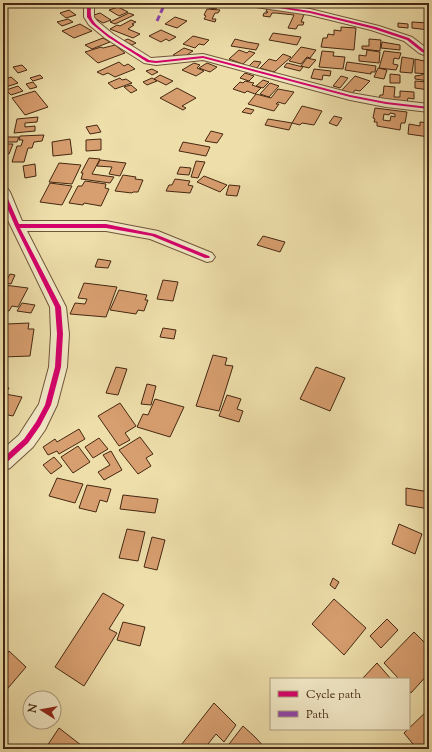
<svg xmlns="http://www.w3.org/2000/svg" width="432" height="752" font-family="'Sorts Mill Goudy',serif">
<rect width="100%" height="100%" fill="#eddeaa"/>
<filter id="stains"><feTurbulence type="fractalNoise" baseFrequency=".005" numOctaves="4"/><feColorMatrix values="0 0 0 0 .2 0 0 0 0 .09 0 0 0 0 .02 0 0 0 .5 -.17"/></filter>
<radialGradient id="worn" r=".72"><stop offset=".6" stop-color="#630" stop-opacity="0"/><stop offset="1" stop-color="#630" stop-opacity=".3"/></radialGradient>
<g fill="#d79e6f" stroke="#462812" fill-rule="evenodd">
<path d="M211 3H224L222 6H217L216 9 209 8Z"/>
<path d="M282 3H301L299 10 280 8Z"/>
<path d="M337 3H353L351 7 336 4Z"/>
<path d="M118 7 128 12 119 16 109 10Z"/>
<path d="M267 8 305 12 301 22H304L303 25H298L296 29 288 28 294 15 276 13H272L270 17 263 16 264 13H267L268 12H266Z"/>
<path d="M207 9 220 10 218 13H215L212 19H216L215 22 204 19 206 16 204 15Z"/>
<path d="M69 10 76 15 66 18 60 13Z"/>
<path d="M100 13 111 20 103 23 91 16Z"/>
<path d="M129 13 134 15 115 24 110 22Z"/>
<path d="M175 17 187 21 177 28 165 24Z"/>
<path d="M68 19 73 22 62 26 57 22Z"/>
<path d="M131 20 136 22 132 24 134 25 128 29 140 34 133 38 110 29 117 25 120 26Z"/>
<path d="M412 22 429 23V30L412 28Z"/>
<path d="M398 23 408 24V28L398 27Z"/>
<path d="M80 24 92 31 74 38 62 31Z"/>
<path d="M341 27 356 28 354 50 321 47 323 38H327L328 34 334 35V30L341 31Z"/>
<path d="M161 30 176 37 169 41 166 39 161 42 149 36Z"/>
<path d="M273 33 301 37 297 45 269 40Z"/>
<path d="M193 36 209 40 204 45 199 44 195 48 183 44Z"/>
<path d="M103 38 110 42 92 49 85 45Z"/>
<path d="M128 39 136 43 132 45 123 41Z"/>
<path d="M235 39 247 42 259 44 256 50 231 46Z"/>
<path d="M369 39 381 40 380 51 362 49V46H369Z"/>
<path d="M382 42 400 45V50L381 48Z"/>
<path d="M115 45 125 53 98 63 85 52 101 47 103 48Z"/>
<path d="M301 47 316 50 310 58 307 57 301 64 289 61Z"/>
<path d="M184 48 193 51 182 58 173 55Z"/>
<path d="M239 50 247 53 249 51 255 53 243 64 229 59Z"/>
<path d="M367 50 380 52 379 63 359 61V55L366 56Z"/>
<path d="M322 51 334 52 333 56 345 57 343 69 319 67Z"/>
<path d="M384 51 401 53 399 59 394 58 393 64 398 65 396 70 379 68Z"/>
<path d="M283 54 291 57 274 72 260 68 269 59 276 61Z"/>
<path d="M402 57 414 59 412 73 400 72Z"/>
<path d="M307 58 316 60 309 68 301 66Z"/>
<path d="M415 59 429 62V74L415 73Z"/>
<path d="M254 61 261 62 257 68 249 66Z"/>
<path d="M119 62 124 66 128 64 135 69 115 77 108 73 103 75 97 72Z"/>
<path d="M347 62 376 66 375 72H371V74L345 70Z"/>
<path d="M194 63 200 65 197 68 204 71 196 76 182 70Z"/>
<path d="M207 63 217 67 210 72 199 68Z"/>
<path d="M287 63 303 67 300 71 284 67Z"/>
<path d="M22 65 27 70 18 73 13 67Z"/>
<path d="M378 68 387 70 384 79 374 77Z"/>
<path d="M152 69 158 72 152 75 146 71Z"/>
<path d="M314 69 331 71 330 76 323 75 322 80 311 78Z"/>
<path d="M245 73 254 76 249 81 240 78Z"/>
<path d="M390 74 400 75V83H390Z"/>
<path d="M422 74 429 75V81L415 79V76L422 75Z"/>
<path d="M40 75 43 78 33 81 30 78Z"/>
<path d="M160 75 173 81 166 85 154 79Z"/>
<path d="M341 76 348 78 340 88 333 86Z"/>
<path d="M355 76 370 81 360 91 355 90 352 94 342 90Z"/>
<path d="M11 77 18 83 3 88V80Z"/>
<path d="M120 78 122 80 126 79 132 83 115 89 108 83Z"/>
<path d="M152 78 157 81 147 85 143 82Z"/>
<path d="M263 80 269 82 263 88 256 86Z"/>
<path d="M245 81 254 83 252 85 261 88 255 94 247 91 245 93 233 89 240 82 243 83Z"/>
<path d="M415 81 429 82V90L415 88Z"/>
<path d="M33 82 37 87 30 89 26 84Z"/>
<path d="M270 83 279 86 269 97 260 94Z"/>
<path d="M131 85 137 90 131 93 124 87Z"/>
<path d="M18 86 23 91 11 95 6 90Z"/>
<path d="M384 86 395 87 394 97H400V91L414 92V99L408 98 407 102 379 99 380 95H383Z"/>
<path d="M177 88 196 98 182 106 186 108 183 110 160 98Z"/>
<path d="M278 89 294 92 285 104 278 102 276 104H279L274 111 248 104 256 94 271 98Z"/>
<path d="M35 91 48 107 25 115 12 98Z"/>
<path d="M302 106 322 111 314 125 302 123 300 125 292 123Z"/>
<path d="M246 108 254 110 251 114 242 112Z"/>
<path d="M375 108 407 112 405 123H401L400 130 377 126V122H374L375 119 373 118ZM390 113 395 114V117L391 116 390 121 383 120 384 114 389 115Z"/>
<path d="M334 116 342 118 337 126 329 123Z"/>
<path d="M38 117 37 122 25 123V127L35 126V131L14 133 17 119Z"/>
<path d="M268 119 292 123 289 130 265 125Z"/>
<path d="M420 122 429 123V137L408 134 409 124 420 126Z"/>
<path d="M97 125 101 132 90 134 86 127Z"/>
<path d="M211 131 223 134 217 143 205 141Z"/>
<path d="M44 135 42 141 34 142 32 148H28L24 162H12L17 146H21L23 140H19L20 136Z"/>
<path d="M4 137H19L17 142H3Z"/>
<path d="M70 139 72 154 53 156 52 142Z"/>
<path d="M101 139V150L86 151V140Z"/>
<path d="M183 142 210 147 206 156 179 151Z"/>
<path d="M3 144H13L9 154H3Z"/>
<path d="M89 158 100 159 92 174 114 177 110 183 81 179 83 173H81Z"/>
<path d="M100 160 126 163 120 176 109 174 112 167 97 166Z"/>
<path d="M196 161 205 162 198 178 191 177Z"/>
<path d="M59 163 81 165 72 184 49 182Z"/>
<path d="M35 164 36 176 25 178 23 166Z"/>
<path d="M180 167 191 168 189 175 177 174Z"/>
<path d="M123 175 136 177 135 179 143 180 138 192H133L132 193 115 191Z"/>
<path d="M204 176 227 185 220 192 197 182Z"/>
<path d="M175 179 190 181 188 185 193 186 190 193 166 191 169 185H172Z"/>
<path d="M85 181 106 184 105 188 109 189 101 206 84 203 83 205 69 203 78 186H82Z"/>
<path d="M50 183 72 186 62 205 40 202Z"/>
<path d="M229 185 240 186 237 196 226 195Z"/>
<path d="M263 236 285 242 280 252 257 245Z"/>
<path d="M98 259 111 261 108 268 95 267Z"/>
<path d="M10 274 15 275 11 284 5 283Z"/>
<path d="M163 280 178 282 173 301 157 299Z"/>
<path d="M84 283 117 287 106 317 70 314 75 303 85 304 87 299 78 298Z"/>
<path d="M4 285 28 288 18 307 12 306 9 311 3 310V287Z"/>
<path d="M119 290 147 295 145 300H148L144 311 138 310 136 314 110 310Z"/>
<path d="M22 303 35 305 31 313 17 311Z"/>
<path d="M29 323 28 329H34L30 356 3 357V347L7 324Z"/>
<path d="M163 328 176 330 174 339 160 337Z"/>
<path d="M213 355 227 358 225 365 233 366 219 411 196 406Z"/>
<path d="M116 367 127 369 118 395 106 393Z"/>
<path d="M316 367 345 378 330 411 300 399Z"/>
<path d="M147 384 156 386 151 405 141 404Z"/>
<path d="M3 386 9 388 5 394 22 397 13 416 3 414Z"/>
<path d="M227 395 241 399 237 409 243 411 239 422 219 416Z"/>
<path d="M155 399 184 407 170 437 137 427 143 414 148 415Z"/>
<path d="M120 403 136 426 125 433 130 440 119 446 98 416Z"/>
<path d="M79 429 85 439 59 454 57 451 48 455 43 447 55 439 57 442Z"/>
<path d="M140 437 153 454 146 458 151 466 138 474 119 450Z"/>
<path d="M99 438 108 449 93 458 85 447Z"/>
<path d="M78 446 90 462 73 473 61 457Z"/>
<path d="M111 451 122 470 104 480 98 472 110 465 103 455Z"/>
<path d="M54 457 62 466 51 474 43 465Z"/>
<path d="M57 478 83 484 75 503 49 496Z"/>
<path d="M87 485 111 489 107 502 100 500 96 512 79 508Z"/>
<path d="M406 488 429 492V509L406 505Z"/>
<path d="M123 495 158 499 155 513 120 509Z"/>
<path d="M399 524 422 534 415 554 392 544Z"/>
<path d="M127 529 145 532 138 561 119 558Z"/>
<path d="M152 537 165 540 157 570 144 567Z"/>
<path d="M333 578 339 582 335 589 330 585Z"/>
<path d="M103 593 124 605 109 629 117 633 84 686 55 667Z"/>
<path d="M334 599 366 628 344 655 312 624Z"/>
<path d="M387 619 398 630 381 648 370 636Z"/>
<path d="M123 622 145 627 140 646 117 640Z"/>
<path d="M414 632 429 647V673L411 693 409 690V679H399L384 663Z"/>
<path d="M9 651 26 667 3 694V659Z"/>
<path d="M377 663 391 679H362Z"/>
<path d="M214 703 236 725 224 742 216 734 204 749H178Z"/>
<path d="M429 709V749H417L404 733Z"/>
<path d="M243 726 255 737 266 749H228L226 748Z"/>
<path d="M59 728 86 749H45Z"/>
</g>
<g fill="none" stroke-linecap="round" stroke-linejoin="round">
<defs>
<g id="street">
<path d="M84 3H94V17L97 21 113 34 151 58 203 54 351 93 386 99 429 104V112L386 107 350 100 203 60 156 65 144 63 105 38 89 25 84 17Z"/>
<path d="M244 3H270L310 9 379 26 412 37 429 50V57L419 53 404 41 371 30 310 15 249 6Z"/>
<path d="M3 188 8 189 10 192 22 221H106L158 231 212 253 215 257 212 261 207 262 150 239 106 231H27L66 307 69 334 67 367 57 405 45 430 33 447 10 468 3 471V449L19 435 39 404 49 367 51 334 50 307 3 210Z"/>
</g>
</defs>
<use href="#street" stroke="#705638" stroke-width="2"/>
<use href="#street" fill="#f3eac8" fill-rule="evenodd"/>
<path stroke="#8e44ad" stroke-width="3" stroke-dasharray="6 3" stroke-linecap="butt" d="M157 21 165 3"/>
<defs>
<g id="cycleway">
<path d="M87 3H91C91 8 90 14 92 19 98 31 136 52 149 60L156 61 203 56 350 95 386 102 429 107V109L386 104 350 97 203 58 156 63 147 62 108 37 92 24 87 17Z"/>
<path d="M247 3H256L310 11 376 27 409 38 424 50 429 53V55L422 52 407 40 374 29 310 13Z"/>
<path d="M3 191 5 192 19 224H106L155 234 209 256 210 257 209 258H205L152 236 106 228H20L61 307 63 334 61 367 51 405 40 426 28 443 5 464 3 465V458L24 439 36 422 45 405 55 367 57 334 55 307 15 226 3 198Z"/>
</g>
</defs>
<use href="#cycleway" stroke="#f3eac8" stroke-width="2"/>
<use href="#cycleway" fill="#d6006c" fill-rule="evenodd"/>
</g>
<rect width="432" height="752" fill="none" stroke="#eddeaa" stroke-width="16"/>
<rect x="4" y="4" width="424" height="744" fill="none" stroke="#462812" stroke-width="2"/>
<rect x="8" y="8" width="416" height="736" fill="none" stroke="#462812"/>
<rect x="270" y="678" width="140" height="52" fill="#f3eac8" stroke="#ae9c7f"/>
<rect x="278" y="691" width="20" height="6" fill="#d6006c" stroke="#ae9c7f"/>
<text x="306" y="698" font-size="12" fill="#462812">Cycle path</text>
<rect x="278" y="711" width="20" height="6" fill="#8e44ad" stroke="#ae9c7f"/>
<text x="306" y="718" font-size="12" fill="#462812">Path</text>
<g transform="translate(42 710) rotate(281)"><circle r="19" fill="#f3eac8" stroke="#ae9c7f"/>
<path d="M0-3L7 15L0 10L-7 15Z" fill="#8f2418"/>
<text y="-6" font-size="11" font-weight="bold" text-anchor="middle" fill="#462812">N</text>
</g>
<rect width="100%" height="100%" filter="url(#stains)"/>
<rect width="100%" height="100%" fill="url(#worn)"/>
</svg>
